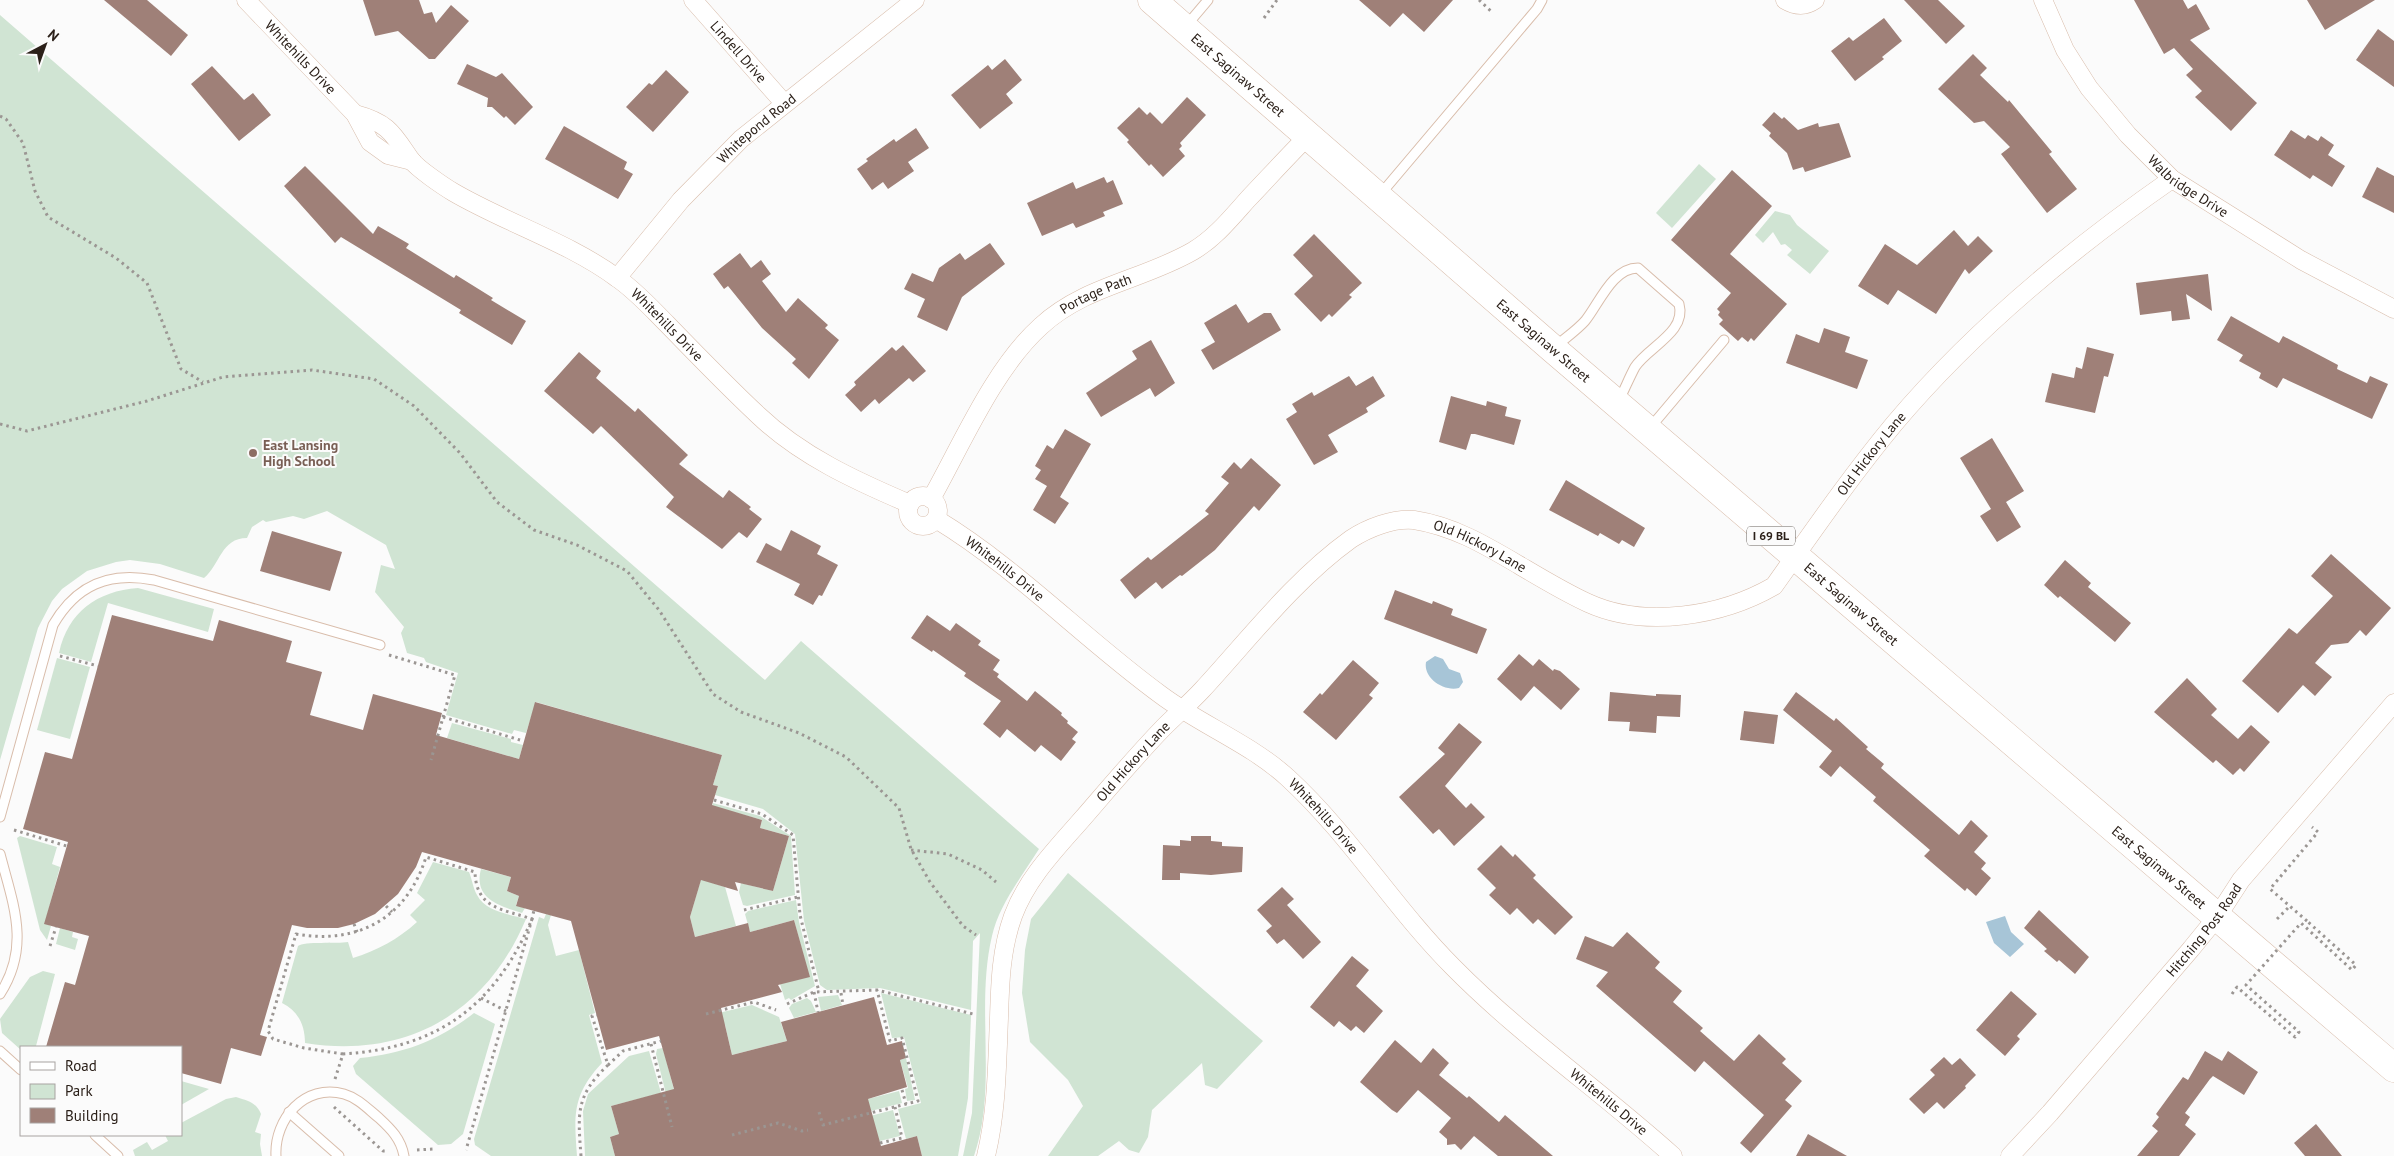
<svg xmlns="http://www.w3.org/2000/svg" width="2394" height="1156" font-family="'PT Sans',sans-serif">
<rect width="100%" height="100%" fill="#fbfbfb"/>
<g fill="#d0e4d3">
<path d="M0 15 765 680 801 641 1039 849C1022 876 999 905 992 936 975 1008 998 1086 974 1156H963L972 1113 980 933 973 941 971 1010 880 988 827 990 820 985 804 921 795 834 763 809 715 795 718 786 713 785 722 755 536 702 526 733 514 730 512 734 446 715 458 673 426 662 424 658 407 653 401 633 404 627 375 592 381 565 395 569 386 545 327 511 304 519 293 516 266 522 263 520 252 527 247 538C221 538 220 565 204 578L160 564 130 560 116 562 87 571 62 589 52 601 38 628 0 760Z"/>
<path d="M1699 164 1716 179 1672 228 1656 213Z"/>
<path d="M1775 211 1790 215 1797 225 1829 251 1810 274 1787 255 1792 250 1785 244 1781 245 1773 232 1763 243 1755 235Z"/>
<path d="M138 588 214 609 208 632 108 603 91 662 59 653C68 612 97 591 138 588Z"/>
<path d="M57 658 90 667 70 739 37 730Z"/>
<path d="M452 723 511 739V742L523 745 519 759 447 738Z"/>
<path d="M713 803 760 816 791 836 795 895 747 906 743 905 739 892 741 883 773 891 789 836 760 828 762 820 712 806Z"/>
<path d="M20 836 57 847 52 864 60 867 45 923 51 926 47 940 40 930 17 838Z"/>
<path d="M433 862 469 872C472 879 473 888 477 895 486 912 509 914 526 919 486 1014 406 1059 305 1043 305 1025 298 1011 282 1003L298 946C304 941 337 944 348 942L353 958C378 950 397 940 417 922L410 915 425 900 417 893Z"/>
<path d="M481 869 511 877 507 891 519 896 516 905 525 908 522 913C500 906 473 899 481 869Z"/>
<path d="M1068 873 1263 1041 1217 1089 1205 1085 1202 1063 1152 1110 1148 1137 1139 1153 1129 1150 1119 1141 1098 1156H1048L1083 1106 1068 1080 1030 1042 1022 993 1025 950 1031 919Z"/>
<path d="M701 879 725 887 736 926 695 937 690 917Z"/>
<path d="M796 900 799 922 815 986 791 1000 789 998 785 1000 780 984 809 976 794 920 750 932 745 914 748 911Z"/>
<path d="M546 914 551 915 548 925 556 956 579 950 595 1013 589 1015 602 1063C572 1095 574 1115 577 1156H491L475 1145 474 1139 539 917 544 919Z"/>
<path d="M60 928 73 932 72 937 78 939 75 950 56 944Z"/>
<path d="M43 971 55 974 36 1046 21 1047V1050L2 1033 0 1019 30 977Z"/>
<path d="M881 993 971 1015 968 1098 958 1156H922L917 1136 906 1139 898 1109 921 1103 904 1037 892 1038Z"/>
<path d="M838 995 842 1005 821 1011 818 997Z"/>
<path d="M807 998 811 1001 816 1012 794 1018 789 1008 792 1004Z"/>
<path d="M752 1005 779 1017 787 1041 732 1055 725 1025 706 1016Z"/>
<path d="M474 1013 495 1024 463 1134 451 1144 438 1145 356 1074 353 1066 360 1058C403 1054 440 1040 474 1013Z"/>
<path d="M663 1048 683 1124 674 1126 656 1054 657 1049Z"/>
<path d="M649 1051 661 1093 611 1106 619 1134 610 1137 615 1156H585L583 1111 588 1094 629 1056Z"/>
<path d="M906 1058 915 1100 907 1101 905 1089 908 1088 900 1060Z"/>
<path d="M181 1081 209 1089 181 1105Z"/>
<path d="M899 1091 902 1103 824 1123 821 1111Z"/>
<path d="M236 1097C248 1101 256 1102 261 1114L255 1132 261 1134 260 1144 262 1156H135L133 1150 147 1142 152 1150 168 1141 165 1135H181V1123L226 1099Z"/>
<path d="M893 1110 900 1136 880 1141 825 1128Z"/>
</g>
<g fill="#a7c5d7">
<path d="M1435 656 1443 659 1449 669 1460 673 1463 682 1459 688C1444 692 1423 678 1426 662Z"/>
<path d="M2005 916 2011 932 2024 944 2010 957 1994 943 1986 922Z"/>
</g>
<g fill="#9f8078">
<path d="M104 0H147L188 35 171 56Z"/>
<path d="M363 0H419L424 14 432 12 436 23 451 5 469 21 435 59H429L398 31 375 36Z"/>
<path d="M1359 0H1453L1424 32 1403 13 1390 27Z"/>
<path d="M1904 0H1938L1965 26 1946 44Z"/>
<path d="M2134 0H2183L2188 9 2196 4 2210 29 2190 40 2257 103 2231 131 2195 97 2202 91 2186 75 2193 69 2174 48 2164 54Z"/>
<path d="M2307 0H2375L2325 30Z"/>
<path d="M1884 18 1902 41 1882 57 1884 59 1855 81 1831 51 1849 37 1853 41Z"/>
<path d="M2378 29 2394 41V87L2356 60Z"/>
<path d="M1973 54 1987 68 1980 75 2008 102 2009 100 2052 152 2049 154 2077 189 2047 213 2001 154 2010 147 1984 121 1974 123 1938 89Z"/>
<path d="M1005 59 1022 80 1006 94 1013 103 980 129 951 95 988 65 992 70Z"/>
<path d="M467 64 496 77 502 73 533 107 515 125 506 116 504 118 492 107H487L488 98 457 84Z"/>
<path d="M212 66 244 100 253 93 271 115 239 141 191 84Z"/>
<path d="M666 70 689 92 653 132 626 107 649 83 652 85Z"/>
<path d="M1187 97 1206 115 1180 143 1182 146 1179 149 1185 156 1163 177 1151 164 1149 166 1127 142 1129 140 1117 128 1139 107 1147 115 1150 112 1162 124Z"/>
<path d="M1774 112 1782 119 1784 117 1798 130 1818 123 1819 127 1839 123 1851 157 1805 172 1803 167 1793 170 1787 153 1769 136 1771 133 1762 125Z"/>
<path d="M564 126 627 162 624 169 633 174 618 199 545 159Z"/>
<path d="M916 128 929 148 908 162 914 171 888 189 883 182 872 190 857 169 868 161 866 159 894 139 896 142Z"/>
<path d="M2291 130 2305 139 2308 135 2318 141 2321 136 2334 145 2328 155 2345 166 2332 187 2313 175 2310 179 2274 155Z"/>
<path d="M305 166 373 234 378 226 409 244 406 248 454 278 456 275 493 298 491 300 526 321 512 345 459 313 461 310 341 237 335 243 284 186Z"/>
<path d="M2377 167 2394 176V213L2362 197Z"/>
<path d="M1732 170 1772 206 1730 254 1787 304 1754 341 1751 338 1748 342 1742 337 1738 341 1719 324 1723 320 1718 315 1720 312 1717 309 1731 293 1671 240Z"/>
<path d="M1104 177 1107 183 1113 180 1123 204 1103 212 1105 216 1076 228 1073 223 1042 236 1027 203 1073 182 1076 189Z"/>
<path d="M1954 230 1968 246 1978 236 1993 251 1969 274 1965 269 1936 314 1898 290 1888 305 1858 286 1885 244 1917 265Z"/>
<path d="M1314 234 1362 283 1349 295 1352 297 1332 317 1329 314 1321 322 1294 294 1313 276 1293 255Z"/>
<path d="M990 243 1005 264 962 297 947 331 917 317 925 299 904 289 912 273 933 282 939 268 960 253 965 260Z"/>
<path d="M740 253 751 268 761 260 771 274 762 281 786 312 798 298 828 325 825 328 839 340 809 379 792 363 796 359 762 328 728 286 724 289 713 274Z"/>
<path d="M2208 274 2212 311 2186 294 2190 319 2172 321 2171 311 2140 315 2136 283Z"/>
<path d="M1236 304 1248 323 1264 313H1271L1281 330 1213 370 1201 350 1215 342 1204 323Z"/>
<path d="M2231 316 2279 343 2283 336 2338 365 2337 369 2367 383 2370 376 2388 384 2372 419 2283 378 2277 388 2259 378 2261 373 2239 361 2243 355 2217 340Z"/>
<path d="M1824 328 1850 337 1845 352 1868 360 1857 389 1786 363 1796 334 1819 343Z"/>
<path d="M1151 340 1175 383 1155 397 1150 388 1101 417 1086 393 1137 359 1132 351Z"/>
<path d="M903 345 926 371 913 382 909 378 879 404 875 399 861 412 845 395 856 385 854 382 892 347 896 351Z"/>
<path d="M2087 347 2114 354 2108 377 2104 376 2095 413 2045 402 2052 373 2074 378 2076 367 2082 369Z"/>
<path d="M579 352 601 371 596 378 635 412 638 408 688 455 679 464 723 498 729 490 751 507 749 509 762 519 747 538 739 532 722 549 666 507 674 497 601 426 593 434 544 391Z"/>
<path d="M1349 376 1356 386 1373 376 1385 396 1366 408 1368 412 1328 435 1338 452 1314 465 1286 419 1297 412 1292 404 1312 392 1314 396Z"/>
<path d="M1451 396 1486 406 1487 401 1507 407 1505 416 1521 420 1514 445 1475 434H1471L1466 450 1439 442Z"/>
<path d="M1065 429 1091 444 1060 497 1069 503 1055 524 1033 510 1047 486 1035 479 1041 470 1035 466 1047 445 1053 449Z"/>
<path d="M1992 438 2024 491 2006 502 2021 527 1997 542 1980 516 1991 509 1960 458Z"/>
<path d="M1251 458 1281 485 1259 511 1254 506 1215 550 1182 576 1180 575 1162 589 1156 582 1135 599 1120 580 1148 557 1151 560 1209 514 1205 511 1229 483 1221 477 1234 462 1241 469Z"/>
<path d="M1566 480 1645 528 1634 547 1622 540 1619 544 1600 533 1598 536 1549 510Z"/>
<path d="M791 530 821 546 817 554 838 565 822 596 819 595 813 605 794 595 800 584 756 562 766 543 781 551Z"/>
<path d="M272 531 342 552 330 591 260 571Z"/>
<path d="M2331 554 2391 608 2366 636 2360 630 2348 643 2331 645 2315 663 2332 677 2315 696 2303 685 2278 713 2242 681 2289 628 2297 634 2333 596 2311 576Z"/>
<path d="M2065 560 2091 583 2088 587 2131 623 2115 642 2060 596 2058 598 2044 585Z"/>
<path d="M1395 590 1432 604 1433 601 1453 609 1451 615 1487 629 1477 654 1384 619Z"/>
<path d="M112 615 213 641 219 620 292 641 286 662 322 672 310 715 363 730 373 694 442 713 436 735 519 759 535 702 722 755 713 785 718 786 712 805 762 820 760 828 789 836 773 891 735 882 738 891 701 880 690 917 695 937 748 923 750 932 794 920 810 977 778 985 782 992 721 1008 732 1055 787 1041 781 1022 874 997 887 1045 902 1041 906 1058 900 1060 907 1087 868 1099 881 1146 917 1136 922 1156H615L610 1137 619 1134 611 1106 674 1089 659 1036 606 1050 571 921 516 906 519 896 507 891 511 877 422 852 416 867 398 894 375 914 354 924 338 928H307L292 925 260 1035 267 1037 261 1056 231 1048 221 1084 181 1073V1047H46L65 982 75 985 89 936 44 924 68 842 23 829 45 752 72 759Z"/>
<path d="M927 615 950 631 956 623 981 641 978 645 1000 660 993 670 999 674 997 677 1027 701 1035 691 1062 713 1061 715 1068 721 1067 723 1078 732 1072 739 1076 742 1061 761 1041 745 1035 752 1007 729 1000 738 983 724 1001 701 964 676 966 673 933 650 932 652 911 638Z"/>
<path d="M1519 654 1533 666 1539 659 1553 671 1554 669 1560 671 1580 689 1561 710 1534 686 1521 701 1497 679Z"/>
<path d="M1353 660 1379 683 1369 695 1373 698 1336 740 1303 712 1320 693 1322 695Z"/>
<path d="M2187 678 2217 709 2211 715 2238 739 2251 725 2270 742 2244 772 2240 768 2233 775 2216 760 2213 763 2154 712Z"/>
<path d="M1610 692 1656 696V694L1681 695 1680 717 1657 716 1656 733 1629 731 1630 722 1608 721Z"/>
<path d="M1796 692 1834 721 1836 718 1868 747 1866 749 1884 764 1881 768 1959 835 1971 820 1988 836 1974 852 1986 863 1981 869 1991 878 1976 896 1967 888 1965 891 1924 856 1930 850 1873 801 1876 797 1840 766 1831 777 1819 767 1832 751 1783 710Z"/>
<path d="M1744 711 1778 715 1774 744 1740 740Z"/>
<path d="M1459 723 1482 742 1445 786 1466 808 1471 803 1485 817 1454 846 1439 829 1433 834 1399 797 1445 754 1438 748Z"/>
<path d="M1191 836H1211V841L1222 842V846L1243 847 1242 872 1211 875 1180 873V880H1162L1163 845 1180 846V840L1191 841Z"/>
<path d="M1501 845 1513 857 1515 854 1536 875 1533 878 1573 917 1555 935 1538 919 1533 924 1517 908 1510 915 1489 895 1496 888 1477 869Z"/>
<path d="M1282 887 1294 899 1287 905 1321 942 1303 959 1284 939 1277 944 1266 931 1272 926 1257 910Z"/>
<path d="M2039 910 2089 957 2075 974 2059 960 2057 962 2044 951 2047 949 2024 928Z"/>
<path d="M1627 932 1660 962 1655 968 1682 991 1673 1002 1703 1028 1700 1031 1734 1061 1759 1034 1786 1059 1782 1063 1802 1081 1785 1100 1792 1106 1751 1153 1740 1143 1764 1115 1704 1061 1695 1072 1596 986 1608 972 1576 959 1585 936 1613 947Z"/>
<path d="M1352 956 1369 970 1356 986 1383 1011 1364 1033 1356 1026 1351 1031 1339 1021 1334 1027 1310 1007Z"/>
<path d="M2011 991 2037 1014 2017 1036 2020 1039 2005 1056 1976 1030Z"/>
<path d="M1395 1040 1421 1063 1433 1048 1449 1063 1439 1075 1467 1098 1469 1096 1499 1122 1505 1115 1553 1156H1498L1474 1136 1461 1150 1455 1144 1447 1145V1139L1439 1132 1451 1118 1418 1090 1397 1113 1392 1110 1360 1082Z"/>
<path d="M2205 1051 2222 1061 2228 1051 2258 1072 2244 1095 2213 1076 2210 1079 2185 1113 2190 1117 2185 1125 2196 1134 2179 1156H2137L2158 1131 2152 1126 2159 1117 2156 1114 2183 1077 2188 1080Z"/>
<path d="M1944 1057 1952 1065 1960 1058 1976 1075 1965 1086 1966 1088 1944 1109 1937 1102 1924 1114 1909 1099 1935 1075 1930 1070Z"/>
<path d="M2316 1124 2342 1156H2305L2294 1143Z"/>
<path d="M1808 1134 1847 1156H1796Z"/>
</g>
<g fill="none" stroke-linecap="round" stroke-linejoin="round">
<defs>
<g id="lane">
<path d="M1186 26 1208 0"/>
<path d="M1379 196 1537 9 1542 0"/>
<path d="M1555 347C1565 338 1576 331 1585 321 1599 304 1612 268 1638 268L1679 304C1687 332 1648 347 1635 367 1629 378 1624 391 1618 402"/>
<path d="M1649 429 1724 340"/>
<path d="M0 817 53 625C76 585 109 571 154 580L380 645"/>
<path d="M0 854C13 904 31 946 0 994"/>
<path d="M0 1051 21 1070"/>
<path d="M289 1112 339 1156"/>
<path d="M95 1135 118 1156"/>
<path d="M276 1156C274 1119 305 1083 344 1094 358 1098 368 1109 379 1118 391 1129 401 1139 404 1156"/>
</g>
<g id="street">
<path id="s1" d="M246 0 355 114 370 142 388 155 412 161"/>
<path id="s2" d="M693 0 784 103"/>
<path d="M1785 0C1795 6 1805 7 1815 0"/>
<path id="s3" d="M2043 0 2065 50 2089 88 2128 135 2172 179 2301 260 2394 309"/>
<path id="s4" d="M355 114C389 123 393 134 411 160 418 169 443 186 453 192 506 223 568 242 617 278 636 291 651 308 667 324 697 355 727 386 758 415 801 456 856 481 910 504"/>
<path id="s5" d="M617 278 681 200 741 139 915 0"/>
<circle cx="923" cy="511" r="15"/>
<path id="s6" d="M931 499C962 444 994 368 1041 326 1084 286 1143 280 1193 251 1215 238 1231 218 1248 199 1268 178 1288 156 1308 136"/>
<path id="s7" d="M936 519C1017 568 1084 639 1161 695 1201 725 1251 744 1288 778 1350 835 1394 908 1453 967 1521 1036 1601 1091 1673 1156"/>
<path id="s8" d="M986 1156C997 1110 997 1065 999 1018 1000 983 1001 949 1013 916 1027 878 1056 849 1083 818 1109 788 1135 757 1163 728 1176 715 1190 703 1202 690 1249 639 1294 580 1351 539 1368 528 1393 518 1414 520 1453 526 1485 545 1519 565 1541 578 1564 592 1588 603 1645 629 1722 616 1774 586 1813 531 1851 476 1894 424 1974 329 2070 250 2172 179"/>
<path id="s9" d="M2010 1156 2050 1113 2191 949 2217 917 2241 880 2394 703"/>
</g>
<g id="primary">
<path id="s10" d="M1152 0 1553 349 2394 1068"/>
</g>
</defs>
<use href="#lane" stroke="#d9bdab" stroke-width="11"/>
<use href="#street" stroke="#d9bdab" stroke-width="19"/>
<use href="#primary" stroke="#d9bdab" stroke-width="29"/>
<g stroke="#9b9693" stroke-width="3" stroke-dasharray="2.5 4" stroke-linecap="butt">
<path d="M1479 0 1493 13"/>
<path d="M1264 18 1277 0"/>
<path d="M0 116 6 119 23 143 35 191 48 217 116 258 147 283 181 369 203 382"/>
<path d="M0 424 27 431 147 401 223 377 312 370 374 379 414 406 460 453 497 502 534 530 577 545 627 571 659 610 713 694 741 712 799 733 846 757 899 808 911 849 930 882 963 926 976 935"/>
<path d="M389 655 455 675 431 760"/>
<path d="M60 656 98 666"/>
<path d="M443 717 520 740"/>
<path d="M714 800 762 814 793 835 800 915 819 992"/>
<path d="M14 830 70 847"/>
<path d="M911 850 948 854 982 870 996 882"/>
<path d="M386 906 392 912"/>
<path d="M744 910 798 897"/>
<path d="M2277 919 2290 906"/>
<path d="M2307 921 2270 889 2318 832 2312 827"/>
<path d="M354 924 357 932"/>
<path d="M50 946 56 927"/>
<path d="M814 992 818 1012"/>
<path d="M841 993 843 1005"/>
<path d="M2232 994 2237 987 2254 1002"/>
<path d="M481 998 506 1011"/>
<path d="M787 1004 814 992 877 990 973 1014"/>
<path d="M706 1014 754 1002 776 1010"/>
<path d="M651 1044 672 1127"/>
<path d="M343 1054 304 1048 273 1039 268 1031 296 934C358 945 407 918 426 857L475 872C476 909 503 909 532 919L534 910"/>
<path d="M608 1065 623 1051 661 1041"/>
<path d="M335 1079 343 1054C438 1048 495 1006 532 919L466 1150"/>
<path d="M902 1090 906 1104"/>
<path d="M334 1107 383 1151H388"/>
<path d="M819 1112 823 1125 918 1101 902 1038 890 1041 877 990"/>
<path d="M732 1135 778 1123 802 1131 808 1130"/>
<path d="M880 1143 902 1138 895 1107"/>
<path d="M417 1150 434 1149"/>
<path d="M581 1156C578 1114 575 1096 608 1065L592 1016 597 1015"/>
</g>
<use href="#lane" stroke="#fff" stroke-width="9"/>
<use href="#street" stroke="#fff" stroke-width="18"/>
<use href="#primary" stroke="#fff" stroke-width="28"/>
<path stroke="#9b9693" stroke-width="3" stroke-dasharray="2.5 4" stroke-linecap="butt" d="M2254 1002 2295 1037 2299 1032 2246 985 2301 923 2352 970 2356 965 2307 921"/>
</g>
<circle fill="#8d6e63" stroke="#fbfbfb" stroke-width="2" cx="253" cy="453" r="5"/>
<g text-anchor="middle" stroke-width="4" stroke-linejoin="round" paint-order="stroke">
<rect fill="#fbfbfb" stroke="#69625d" stroke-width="1" x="1747" y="526.5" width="48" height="19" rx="4"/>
<g font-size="12" font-weight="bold" fill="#2b2019">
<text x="1771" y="540">I 69 BL</text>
</g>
<g font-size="14" fill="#2b2019" stroke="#fbfbfb">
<text dy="5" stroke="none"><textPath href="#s2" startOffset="69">Lindell Drive</textPath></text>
<text dy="5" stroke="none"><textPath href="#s1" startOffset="79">Whitehills Drive</textPath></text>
<text dy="5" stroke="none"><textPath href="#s10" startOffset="114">East Saginaw Street</textPath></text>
<text dy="5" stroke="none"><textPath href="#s5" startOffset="205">Whitepond Road</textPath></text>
<text dy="5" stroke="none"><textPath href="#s3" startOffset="240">Walbridge Drive</textPath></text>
<text dy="5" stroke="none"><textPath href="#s6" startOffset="270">Portage Path</textPath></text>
<text dy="5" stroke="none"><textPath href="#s4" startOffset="382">Whitehills Drive</textPath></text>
<text dy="5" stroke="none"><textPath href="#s10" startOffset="519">East Saginaw Street</textPath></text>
<text dy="5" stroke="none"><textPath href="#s8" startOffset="1369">Old Hickory Lane</textPath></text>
<text dy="5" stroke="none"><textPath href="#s8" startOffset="889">Old Hickory Lane</textPath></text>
<text dy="5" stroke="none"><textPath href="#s7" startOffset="85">Whitehills Drive</textPath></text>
<text dy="5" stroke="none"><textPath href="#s10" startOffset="924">East Saginaw Street</textPath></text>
<text dy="5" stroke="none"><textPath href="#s8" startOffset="439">Old Hickory Lane</textPath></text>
<text dy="5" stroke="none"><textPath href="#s7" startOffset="490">Whitehills Drive</textPath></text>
<text dy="5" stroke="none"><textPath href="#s10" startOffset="1329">East Saginaw Street</textPath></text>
<text dy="5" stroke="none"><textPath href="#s9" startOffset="298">Hitching Post Road</textPath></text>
<text dy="5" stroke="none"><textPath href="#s7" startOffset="895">Whitehills Drive</textPath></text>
</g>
<g font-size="14" font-weight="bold" fill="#785e54" stroke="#fbfbfb" text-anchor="start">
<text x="263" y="450">East Lansing<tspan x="263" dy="16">High School</tspan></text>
</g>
</g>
<rect x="20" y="1046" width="162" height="90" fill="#fbfbfb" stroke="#a8a3a1"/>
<rect x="30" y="1062" width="25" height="8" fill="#ffffff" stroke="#a8a3a1"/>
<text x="65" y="1071" font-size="15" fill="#2b2019">Road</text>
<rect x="30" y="1084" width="25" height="15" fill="#d0e4d3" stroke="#a8a3a1"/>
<text x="65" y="1096" font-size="15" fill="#2b2019">Park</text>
<rect x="30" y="1108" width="25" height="15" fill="#9f8078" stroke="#a8a3a1"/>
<text x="65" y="1121" font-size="15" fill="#2b2019">Building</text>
<g transform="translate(45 45) rotate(41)" stroke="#fbfbfb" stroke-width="4" paint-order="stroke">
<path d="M0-4L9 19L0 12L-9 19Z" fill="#2b2019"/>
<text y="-8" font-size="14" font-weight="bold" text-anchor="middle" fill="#2b2019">N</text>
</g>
</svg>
